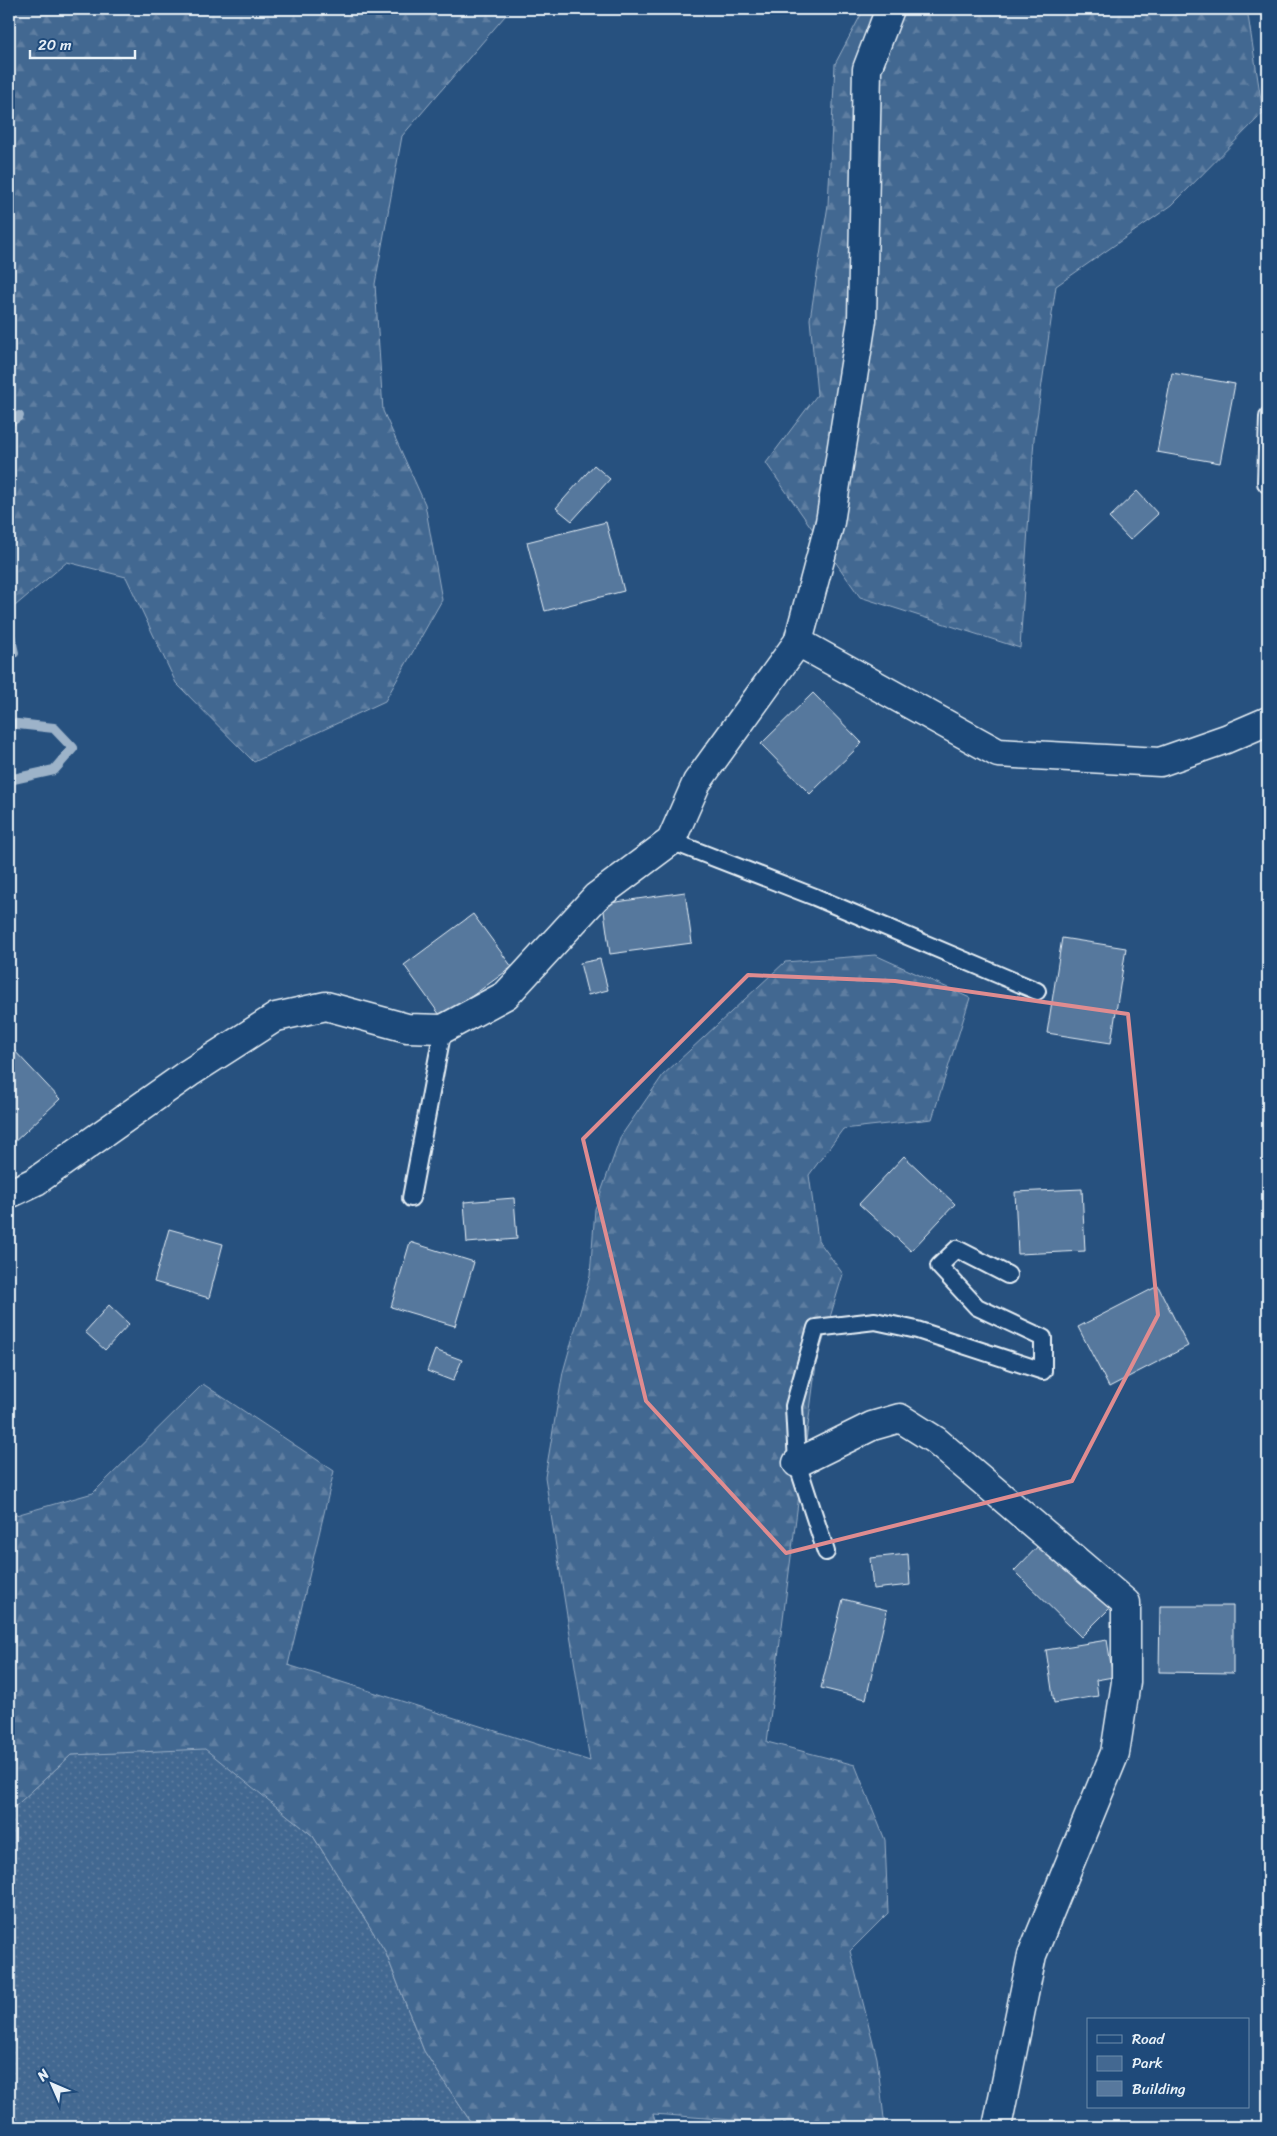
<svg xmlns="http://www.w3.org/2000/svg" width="1277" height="2136" font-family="Sriracha,sans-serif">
<defs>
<pattern id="green-dots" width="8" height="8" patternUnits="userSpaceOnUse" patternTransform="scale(1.25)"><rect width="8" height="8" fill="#436891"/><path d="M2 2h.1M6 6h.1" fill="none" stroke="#5e7ea1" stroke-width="1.8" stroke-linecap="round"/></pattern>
<pattern id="forest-firs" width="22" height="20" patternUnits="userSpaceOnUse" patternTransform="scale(1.25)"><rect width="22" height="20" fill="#436891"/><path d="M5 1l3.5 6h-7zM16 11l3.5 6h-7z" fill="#5e7ea1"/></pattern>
</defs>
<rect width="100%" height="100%" fill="#27517f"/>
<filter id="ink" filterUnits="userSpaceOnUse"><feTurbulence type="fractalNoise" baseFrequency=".02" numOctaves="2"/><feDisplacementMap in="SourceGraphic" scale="10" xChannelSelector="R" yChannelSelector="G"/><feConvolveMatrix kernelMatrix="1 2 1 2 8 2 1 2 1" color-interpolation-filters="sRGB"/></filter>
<g filter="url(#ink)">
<path fill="url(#green-dots)" stroke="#96acc4" d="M205 1748 313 1836 385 1951 424 2051 474 2127H9V1812L71 1755Z"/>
<g fill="url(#forest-firs)" stroke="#96acc4">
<path d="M11 9H511L402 136 375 284 383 411 425 504 442 600 385 701 254 762 176 683 126 577 67 562 9 611V10Z"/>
<path d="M864 9H1247L1263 113 1172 205 1056 286 1034 439 1020 648 860 597 766 463 817 395 810 319 828 205 835 64Z"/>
<path d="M875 955 970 998 932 1119 843 1129 809 1175 818 1240 843 1274 816 1364 767 1742 855 1765 885 1840 888 1913 850 1951 877 2058 885 2127H825L653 2114 657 2127H474L424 2051 385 1951 313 1836 205 1749 71 1755 9 1812V1517L93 1493 203 1384 334 1471 288 1665 590 1761 545 1477 563 1372 590 1276 595 1209 621 1136 663 1075 785 962Z"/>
</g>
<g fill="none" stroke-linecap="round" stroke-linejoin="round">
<g stroke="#9db3c9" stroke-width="10">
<path d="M9 423 19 416"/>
<path d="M9 630 14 653 9 657"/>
<path d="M9 723 54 728 73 748 54 770 9 780"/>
</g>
</g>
<g fill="#57789d" stroke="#e8f1f8">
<path d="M1172 373 1235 384 1220 463 1157 452Z"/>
<path d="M594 465 610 479 572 521 556 508Z"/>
<path d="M1137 491 1158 514 1130 540 1109 518Z"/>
<path d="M606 522 624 591 545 611 527 542Z"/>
<path d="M813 693 862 743 810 794 761 744Z"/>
<path d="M685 892 692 943 610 954 603 904Z"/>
<path d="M473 914 512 967 442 1018 404 965Z"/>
<path d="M1062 938 1126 948 1111 1043 1047 1033Z"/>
<path d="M600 959 608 990 588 995 580 963Z"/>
<path d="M12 1048 60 1099 9 1147V1051Z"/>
<path d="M904 1156 955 1204 911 1251 859 1204Z"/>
<path d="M1082 1189 1085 1251 1018 1254 1015 1192Z"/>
<path d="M514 1198 517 1239 467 1243 464 1202Z"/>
<path d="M169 1229 223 1244 209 1298 154 1282Z"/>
<path d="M410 1242 474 1262 455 1326 391 1307Z"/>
<path d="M1158 1286 1188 1346 1109 1387 1078 1327Z"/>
<path d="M109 1305 129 1324 105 1350 85 1332Z"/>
<path d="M435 1350 462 1360 453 1381 427 1371Z"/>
<path d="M1044 1540 1112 1606 1081 1637 1014 1571Z"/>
<path d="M908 1554 910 1585 873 1589 870 1558Z"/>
<path d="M843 1599 887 1610 866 1699 821 1688Z"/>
<path d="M1160 1606H1233V1673L1159 1672Z"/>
<path d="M1107 1640 1113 1677 1096 1680 1098 1696 1054 1703 1046 1650Z"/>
</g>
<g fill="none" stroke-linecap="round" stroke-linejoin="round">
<defs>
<g id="service">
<path d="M1268 417 1266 483 1268 485"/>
<path d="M671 841 815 897 1037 991"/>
<path d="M411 1198 443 1029"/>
<path d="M826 1552 797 1463 794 1406 816 1328 875 1321 917 1330 1043 1371V1338L977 1307 939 1266 957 1249 1008 1275"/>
</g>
<g id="minor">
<path d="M798 642 998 753 1160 762 1226 739 1268 721"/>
<path d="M9 1194 36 1181 189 1073 276 1017 326 1006 407 1028 443 1029 506 995 596 897 671 841 697 782 798 642 830 522 862 320 867 69 890 9"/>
<path d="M797 1463 872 1426 900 1418 935 1440 1126 1603V1682L1115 1753 1032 1955 997 2127"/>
</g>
</defs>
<use href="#service" stroke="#e8f1f8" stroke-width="20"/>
<use href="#minor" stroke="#e8f1f8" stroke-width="31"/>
<use href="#service" stroke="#1f4a7a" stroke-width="16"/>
<use href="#minor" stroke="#1f4a7a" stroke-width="28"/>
</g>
</g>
<path fill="none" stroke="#df8c90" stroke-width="4" stroke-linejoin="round" d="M748 975 895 981 1128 1014 1158 1315 1072 1481 786 1553 646 1401 583 1139Z"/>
<rect width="1277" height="2136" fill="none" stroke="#1f4a7a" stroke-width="30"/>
<rect x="15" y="15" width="1247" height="2106" fill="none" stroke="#e8f1f8" stroke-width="2" filter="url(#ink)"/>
<rect x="1087" y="2018" width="162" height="90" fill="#1f4a7a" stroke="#6f8dac"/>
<rect x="1097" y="2035" width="25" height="8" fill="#1f4a7a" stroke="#6f8dac"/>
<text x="1132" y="2044" font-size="15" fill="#e8f1f8">Road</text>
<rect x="1097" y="2056" width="25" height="15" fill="#436891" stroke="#6f8dac"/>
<text x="1132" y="2068" font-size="15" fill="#e8f1f8">Park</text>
<rect x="1097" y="2081" width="25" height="15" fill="#57789d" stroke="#6f8dac"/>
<text x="1132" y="2094" font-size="15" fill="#e8f1f8">Building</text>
<g transform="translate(52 2084) rotate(315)" stroke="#1f4a7a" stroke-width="4" paint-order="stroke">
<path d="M0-4L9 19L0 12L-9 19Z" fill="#e8f1f8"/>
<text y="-8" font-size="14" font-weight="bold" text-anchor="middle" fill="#e8f1f8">N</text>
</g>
<path d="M30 50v8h105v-8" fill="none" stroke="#e8f1f8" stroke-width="2.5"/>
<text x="38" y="50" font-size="15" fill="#e8f1f8" stroke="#1f4a7a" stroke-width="4" paint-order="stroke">20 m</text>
</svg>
